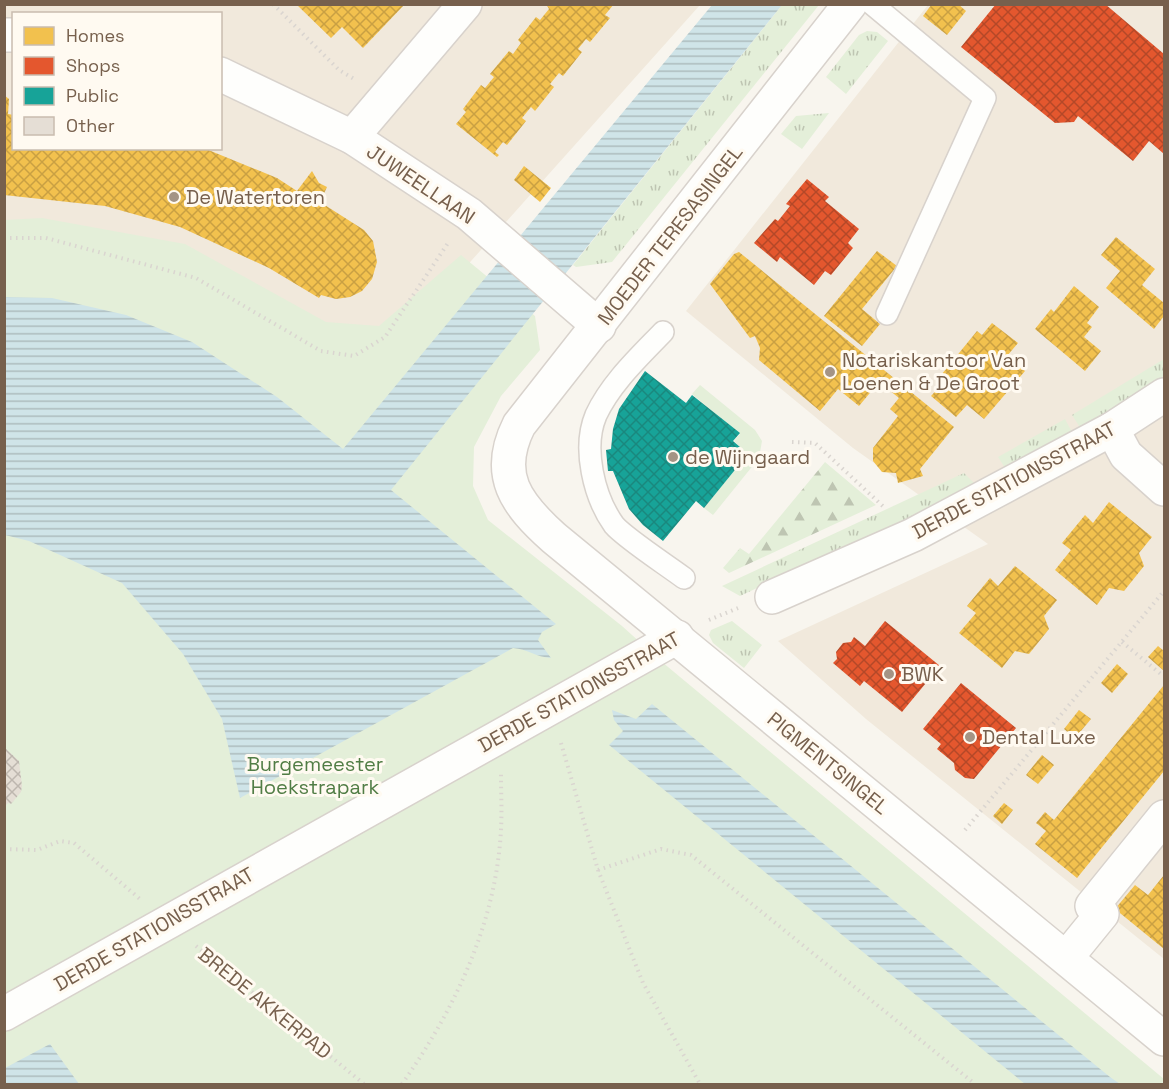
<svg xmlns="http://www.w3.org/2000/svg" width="1169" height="1089" font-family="'Space Grotesk',sans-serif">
<defs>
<pattern id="grass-tufts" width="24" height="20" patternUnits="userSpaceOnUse" patternTransform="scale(1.5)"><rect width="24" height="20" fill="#e4efd9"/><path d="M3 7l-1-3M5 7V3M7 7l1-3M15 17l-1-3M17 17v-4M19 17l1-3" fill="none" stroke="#bec5b2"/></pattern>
<pattern id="forest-firs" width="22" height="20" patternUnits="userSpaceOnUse" patternTransform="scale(1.5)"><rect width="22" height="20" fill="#e4efd9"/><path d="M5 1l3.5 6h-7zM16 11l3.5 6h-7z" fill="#bec5b2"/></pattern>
<pattern id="water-rules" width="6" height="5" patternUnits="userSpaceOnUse" patternTransform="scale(1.5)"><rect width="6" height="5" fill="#cfe4e8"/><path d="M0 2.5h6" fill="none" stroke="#adbcbe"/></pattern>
<pattern id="homes-cross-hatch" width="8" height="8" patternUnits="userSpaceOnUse" patternTransform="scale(1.5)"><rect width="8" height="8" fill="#f2c14e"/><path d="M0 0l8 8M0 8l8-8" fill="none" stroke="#c9a043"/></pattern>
<pattern id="shops-cross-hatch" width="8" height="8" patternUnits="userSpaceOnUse" patternTransform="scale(1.5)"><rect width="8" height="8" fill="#e4572e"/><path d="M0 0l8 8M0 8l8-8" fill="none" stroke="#b44828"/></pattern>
<pattern id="public-cross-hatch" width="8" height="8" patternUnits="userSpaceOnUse" patternTransform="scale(1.5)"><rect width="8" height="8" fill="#17a398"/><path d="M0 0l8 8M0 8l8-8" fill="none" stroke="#1a887e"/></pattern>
<pattern id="building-cross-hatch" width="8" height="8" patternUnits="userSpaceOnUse" patternTransform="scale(1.5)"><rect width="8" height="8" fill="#e5ded5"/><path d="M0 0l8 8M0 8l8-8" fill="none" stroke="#beb7af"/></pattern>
</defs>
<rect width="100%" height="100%" fill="#f8f5ee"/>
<g fill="#f1e9dc" fill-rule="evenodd">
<path d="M4 5H700L370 374 5 277ZM14 14H220V148H14Z"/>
<path d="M928 5H1164V959L866 719 778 641 988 544 853 448 686 311Z"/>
</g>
<g fill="url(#grass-tufts)">
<path d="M782 5H819L612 262 576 267 573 265Z"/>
<path d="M867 31 877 32 888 41 846 94 826 77 859 35Z"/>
<path d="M829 113 802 149 781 134 796 116Z"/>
<path d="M1164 359V379L1081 429 1072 415Z"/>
<path d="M1065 419 1073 434 1007 471 998 457Z"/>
<path d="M964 473 977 486 740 596 722 586Z"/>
<path d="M732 621 762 645 744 668 713 643 709 635 711 630Z"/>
</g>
<path fill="url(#forest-firs)" d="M825 462 876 505 729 573 723 568 740 548 749 554Z"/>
<g fill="#e4efd9">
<path d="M42 218 185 244 326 322 379 326 461 255 535 316 540 350 501 396 474 447 473 486 488 520 622 626 662 662 1164 1079V1084H5L4 220Z"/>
<path d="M700 385 755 430 762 441 759 458 713 515 704 508 743 460 735 454 740 447 734 441 740 434 692 394Z"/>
</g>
<g fill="url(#water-rules)">
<path d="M712 5H782L391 490 556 624 542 632 538 640 551 658C536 657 527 649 513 648L240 798 222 719 183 654 122 583 29 541 5 535V297L52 298 126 315 192 342 277 397 343 449Z"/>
<path d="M652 704 1110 1077 1120 1084H1025L609 745 623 731 614 720 612 710 636 719Z"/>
<path d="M50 1044 79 1084H5V1068Z"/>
</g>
<g fill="url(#homes-cross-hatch)">
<path d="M296 4H405L363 48 342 27 331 38Z"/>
<path d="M546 4H614L605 15 610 18 590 42 586 39 578 49 582 52 563 76 559 73 550 84 554 87 535 111 531 107 522 118 526 121 507 145 503 142 495 152 499 155 497 157 456 124 466 112 463 109 481 85 485 88 494 77 490 74 509 51 513 54 521 43 518 40 536 17 540 20 549 9Z"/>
<path d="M932 4H958L966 11 947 35 923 16Z"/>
<path d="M4 95 9 99 8 114 14 115V148L206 149 277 178 297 191 312 171 319 183 327 187 320 202 364 230 373 241 377 262 372 279 362 291 350 297 336 299 321 295 319 298 269 268 180 227 105 206 4 195Z"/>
<path d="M524 166 551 188 540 202 514 180Z"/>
<path d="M1116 237 1155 269 1142 285 1164 303V316L1154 329 1106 288 1120 271 1101 255Z"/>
<path d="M877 251 897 266 862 309 880 324 862 346 824 316Z"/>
<path d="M739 252 954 427 920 469 923 476 898 483 896 473 882 472 873 461V448L898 416 890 409 899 398 879 382 859 406 838 389 820 411 759 360 760 348 755 336 750 338 710 284 734 254Z"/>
<path d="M1074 286 1099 307 1087 323 1092 327 1084 337 1101 351 1085 371 1035 329 1051 309 1054 312Z"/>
<path d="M992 323 1018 343 1007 356 1025 371 984 419 967 405 956 417 931 396 942 384 937 380 977 331 982 335Z"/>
<path d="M1109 502 1152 537 1139 553 1144 566 1124 591 1109 588 1097 605 1055 570 1071 550 1062 543 1085 515 1093 523Z"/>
<path d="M1015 566 1057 600 1044 616 1049 629 1029 654 1015 651 1002 668 959 633 976 613 967 606 990 578 998 586Z"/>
<path d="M1158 646 1164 651V671L1148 657Z"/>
<path d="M1117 664 1128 674 1112 693 1101 683Z"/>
<path d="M1164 685V771L1077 878 1035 844 1046 831 1036 823 1045 812 1054 820Z"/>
<path d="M1079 710 1091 719 1075 738 1064 729Z"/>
<path d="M1042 755 1054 765 1038 784 1026 775Z"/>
<path d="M1004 803 1013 810 1002 824 993 816Z"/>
<path d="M1164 875V949L1115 909 1135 885 1148 895Z"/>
</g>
<g fill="url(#shops-cross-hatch)">
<path d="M996 4H1105L1164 54V154L1149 141 1133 161 1078 116 1074 122 1055 123 961 47Z"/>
<path d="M807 179 829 197 825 201 859 229 848 243 853 248 831 275 825 271 814 285 780 257 777 262 754 243 775 219 778 221 790 206 786 204Z"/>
<path d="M885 621 940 666 902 712 864 681 860 686 833 663 837 659 836 652 843 643 851 642 854 637 865 646Z"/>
<path d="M961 683 1016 728 974 779 965 778 955 770 954 763 937 749 941 744 923 729Z"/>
</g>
<path fill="url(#public-cross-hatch)" d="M645 371 686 403 692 395 740 433 733 441 740 447 734 453 743 460 704 508 696 501 663 541 643 525 629 509 613 471H608L606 450 611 449 613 429 619 409Z"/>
<path fill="url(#building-cross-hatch)" d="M4 747 19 761 22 786 21 792 11 804 8 803 4 807Z"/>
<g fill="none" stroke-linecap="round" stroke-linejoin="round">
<defs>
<g id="lane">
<path d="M872 4 985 98 887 314"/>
<path d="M663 332C639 357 611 383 596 415 582 448 594 497 614 525 625 538 668 566 684 578"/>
</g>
<g id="street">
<path d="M850 4 519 425C494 475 516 504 554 538L1164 1039"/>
<path d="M4 35H14"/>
<path d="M220 74 352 137 469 214 599 326"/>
<path d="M352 137 465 4"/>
<path d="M1112 429 1126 455 1164 489"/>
<path d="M772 597 913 535 1112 429 1164 395"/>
<path d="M1067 957 1102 914 1092 906 1164 817"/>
<path d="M4 1014 677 637"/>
</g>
</defs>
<use href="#lane" stroke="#d8d2cc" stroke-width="24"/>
<use href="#street" stroke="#d8d2cc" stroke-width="36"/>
<g stroke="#dad5d0" stroke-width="4" stroke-dasharray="1.5 4.5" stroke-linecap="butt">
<path d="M273 4 339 70 356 80"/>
<path d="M4 238H46L196 278 321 351 354 356 385 337 448 243"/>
<path d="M792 442 815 443 886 509"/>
<path d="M709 620 738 608"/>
<path d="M1122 642 1162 675"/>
<path d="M561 743 598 870 643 983 700 1084"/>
<path d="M965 830 1164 591"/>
<path d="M4 849 37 850 60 841 74 843 140 899"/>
<path d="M598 870 661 849 691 855 975 1084"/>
<path d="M196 946 364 1084"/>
<path d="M402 1084C455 1009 496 923 501 830 502 811 501 793 501 774"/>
</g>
<use href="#lane" stroke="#fefefc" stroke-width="21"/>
<use href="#street" stroke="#fefefc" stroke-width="33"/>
</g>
<g fill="#a49485" stroke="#fffaf1" stroke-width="2">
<circle cx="174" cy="197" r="6"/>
<circle cx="830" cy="372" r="6"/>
<circle cx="673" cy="457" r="6"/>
<circle cx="889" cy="674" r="6"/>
<circle cx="970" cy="737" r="6"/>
</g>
<g text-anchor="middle" stroke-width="6" stroke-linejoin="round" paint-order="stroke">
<g font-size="20" fill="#77604d" stroke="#fffaf1">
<text transform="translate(421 184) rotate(34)" y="7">JUWEELLAAN</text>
<text transform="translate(670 235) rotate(-52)" y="7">MOEDER TERESASINGEL</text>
<text transform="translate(1014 480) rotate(-28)" y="7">DERDE STATIONSSTRAAT</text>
<text transform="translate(579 692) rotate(-29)" y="7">DERDE STATIONSSTRAAT</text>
<text transform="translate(828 763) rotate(39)" y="7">PIGMENTSINGEL</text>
<text transform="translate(154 929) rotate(-30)" y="7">DERDE STATIONSSTRAAT</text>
<text transform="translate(265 1003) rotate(39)" y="7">BREDE AKKERPAD</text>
</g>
<g font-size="20" fill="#77604d" stroke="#fffaf1" text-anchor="start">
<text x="186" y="204">De Watertoren</text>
<text x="842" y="367">Notariskantoor Van<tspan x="842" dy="23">Loenen &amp; De Groot</tspan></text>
<text x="685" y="464">de Wijngaard</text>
<text x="901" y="681">BWK</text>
<text x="982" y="744">Dental Luxe</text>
</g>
<g font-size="20" fill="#517d45" stroke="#fffaf1">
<text x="315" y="771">Burgemeester<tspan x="315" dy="23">Hoekstrapark</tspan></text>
</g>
</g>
<rect width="1169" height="1089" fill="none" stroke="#77604d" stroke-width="12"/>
<rect x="12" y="12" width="210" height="138" fill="#fffaf1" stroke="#c9bcaf" stroke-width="1.5"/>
<rect x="24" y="27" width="30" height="18" fill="#f2c14e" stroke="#c9bcaf" stroke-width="1.5"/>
<text x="66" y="42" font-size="18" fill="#77604d">Homes</text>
<rect x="24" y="57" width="30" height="18" fill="#e4572e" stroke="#c9bcaf" stroke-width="1.5"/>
<text x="66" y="72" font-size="18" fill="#77604d">Shops</text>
<rect x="24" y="87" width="30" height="18" fill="#17a398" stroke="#c9bcaf" stroke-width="1.5"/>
<text x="66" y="102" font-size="18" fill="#77604d">Public</text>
<rect x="24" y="117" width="30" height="18" fill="#e5ded5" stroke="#c9bcaf" stroke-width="1.5"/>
<text x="66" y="132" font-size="18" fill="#77604d">Other</text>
</svg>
